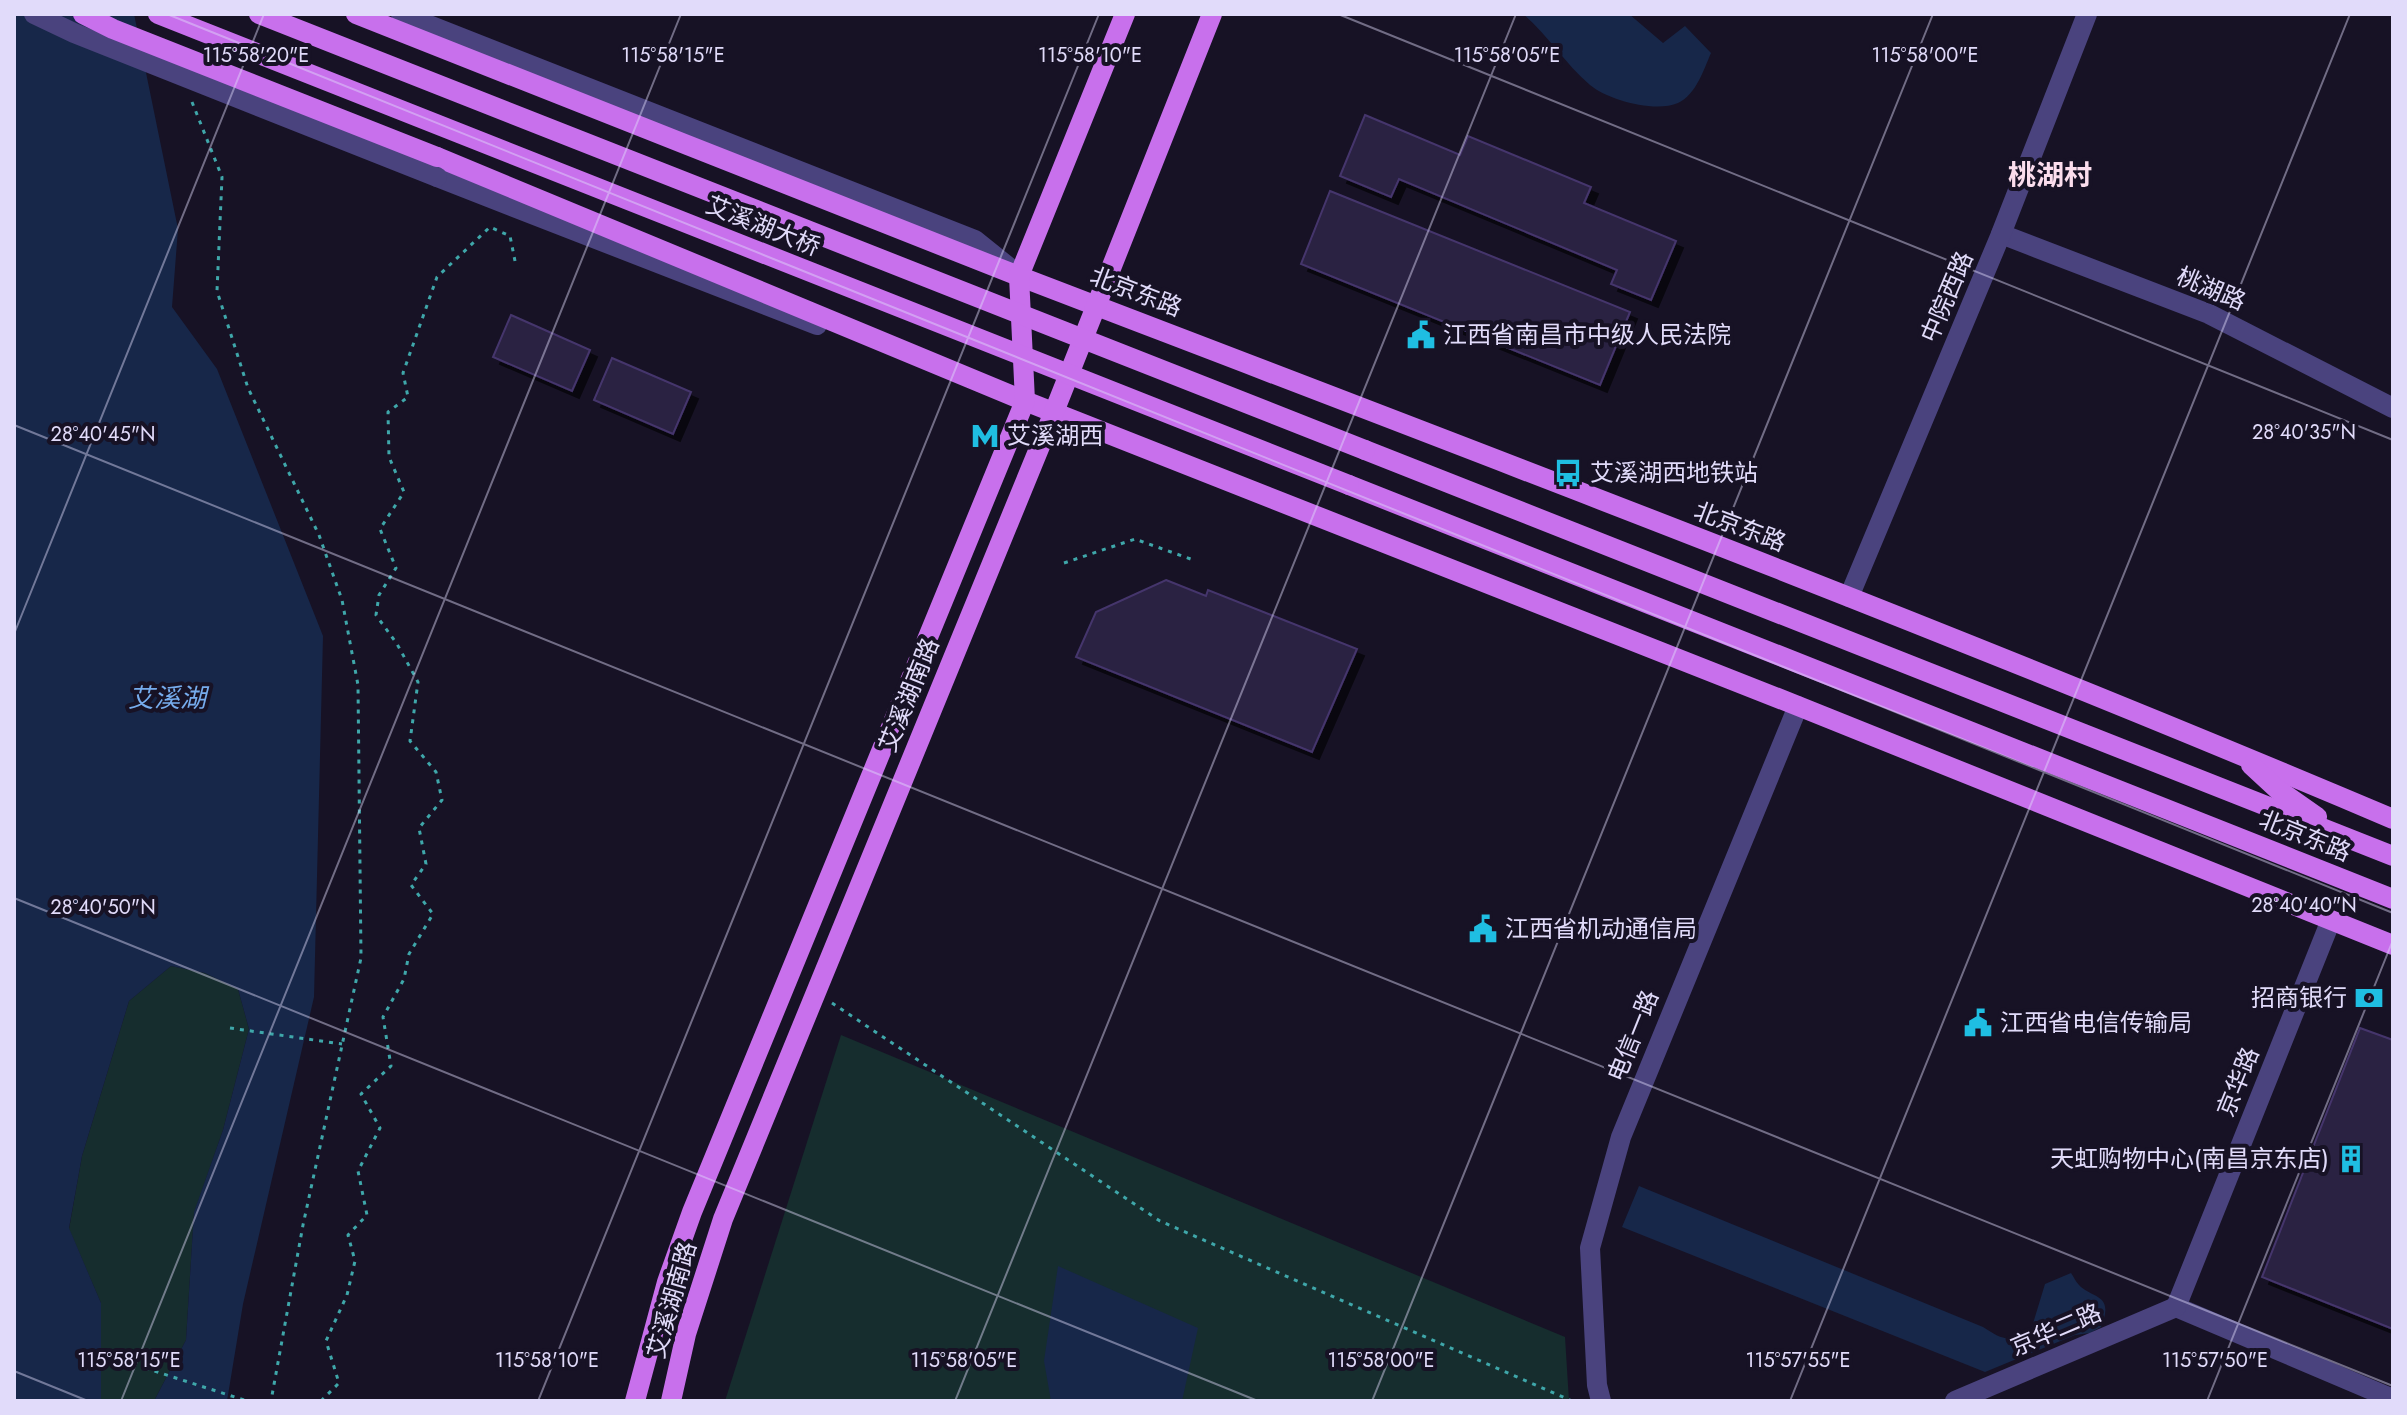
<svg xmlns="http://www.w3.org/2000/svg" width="2407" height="1415" font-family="Jost,'Noto Sans SC',sans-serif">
<defs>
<filter id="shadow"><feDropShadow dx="7" dy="7" stdDeviation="0" flood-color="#0009"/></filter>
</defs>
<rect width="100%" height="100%" fill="#171225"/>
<g fill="#162d2e">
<path d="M171 966 205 973 238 989 249 1029 223 1130 194 1213 186 1340 154 1401H101V1303L69 1229 82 1156 129 1001Z"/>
<path d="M841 1035 1565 1337 1569 1401H725Z"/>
</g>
<g fill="#172749">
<path d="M14 14H134L178 229 172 307 217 369 323 636 314 997 243 1304 227 1401H154L186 1340 194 1212 223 1130 249 1029 238 989 205 973 171 966 129 1001 82 1156 69 1228 101 1303V1401H14Z"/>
<path d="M1523 14H1629L1663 43 1685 26 1711 53C1704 69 1696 95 1678 103 1655 113 1608 100 1590 85 1565 64 1548 35 1523 14Z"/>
<path d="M1639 1186 1983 1327C2003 1340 2009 1343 2031 1330L2045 1284 2071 1273C2074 1277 2075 1281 2079 1285 2092 1299 2115 1293 2101 1327L2090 1333 2075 1335 1985 1372 1622 1227Z"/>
<path d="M1058 1266 1198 1328 1182 1401H1051L1044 1361Z"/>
</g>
<g fill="#2b2143" stroke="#45366c" stroke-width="2" filter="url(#shadow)">
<path d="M1365 115 1460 155 1468 136 1591 187 1584 203 1676 241 1651 300 1611 284 1617 270 1399 179 1391 197 1340 176Z"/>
<path d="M1330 191 1630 312 1600 385 1301 264Z"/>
<path d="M511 315 590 350 572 391 493 357Z"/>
<path d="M612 358 691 392 673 434 594 400Z"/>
<path d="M1166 580 1206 596 1208 590 1357 649 1312 752 1076 657 1096 612Z"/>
<path d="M2360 1028 2393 1040V1329L2262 1277Z"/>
</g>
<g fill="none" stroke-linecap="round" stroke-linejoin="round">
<g stroke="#3fa7aa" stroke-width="3" stroke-dasharray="4 6" stroke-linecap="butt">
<path d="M192 102 222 177 217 291 248 388 319 535 342 600 358 685 361 958 303 1225 271 1401"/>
<path d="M1064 563 1135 539 1196 561"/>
<path d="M832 1003 1160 1221 1572 1401"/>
<path d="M230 1028 342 1044"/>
<path d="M145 1368 247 1401"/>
<path d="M321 1401 339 1383 326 1341 347 1295 355 1261 348 1235 367 1215 358 1171 380 1128 361 1094 391 1066 383 1017 404 979 409 954 433 914 411 885 426 864 419 828 442 800 436 772 410 741 418 682 397 644 376 615 379 595 396 568 380 529 404 492 389 457 388 412 408 397 403 373 437 277 490 227 510 236 515 261"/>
</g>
<g stroke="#4a437e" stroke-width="20">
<path d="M401 14 975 240 1016 273"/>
<path d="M437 177 817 325"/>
<path d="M2001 234 2209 314 2393 408"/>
<path d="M1849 597 2001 234 2087 14"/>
<path d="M2176 1307 2331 920"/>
<path d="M2176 1307 2393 1399"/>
<path d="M1601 1401 1597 1385 1590 1248 1621 1137 1798 706"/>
<path d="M1955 1401 2176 1307"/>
</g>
<g stroke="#c870ec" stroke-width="20">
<path d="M356 14C578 100 799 191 1021 277 1480 453 1940 627 2393 819"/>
<path d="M437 157 1025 401 1798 706 2393 945"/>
<path d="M1365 450 2393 856"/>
<path d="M1349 485 2393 899"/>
<path d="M2251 765 2277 789 2317 817"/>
<path d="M635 1401 667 1282 692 1212 1025 401 1019 276 1125 14"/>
<path d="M671 1401 686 1334 723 1219 1054 412 1212 14"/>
</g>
<path stroke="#4a437e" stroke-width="20" d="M34 14 74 33 437 177"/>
<g stroke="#c870ec" stroke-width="20">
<path d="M83 14 113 29 437 157"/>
<path d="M158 14 1349 485"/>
<path d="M259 14 1365 450"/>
</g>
</g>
<path fill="none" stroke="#e1dbfa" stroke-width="2" stroke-opacity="0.45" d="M167 14 2393 913M1338 14 2393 440M14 425 2393 1386M14 634 264 14M14 898 1258 1401M14 1371 88 1401M121 1401 681 14M538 1401 1099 14M955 1401 1516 14M1372 1401 1933 14M1790 1401 2350 14M2207 1401 2393 940"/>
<defs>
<symbol id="civic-bare" viewBox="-9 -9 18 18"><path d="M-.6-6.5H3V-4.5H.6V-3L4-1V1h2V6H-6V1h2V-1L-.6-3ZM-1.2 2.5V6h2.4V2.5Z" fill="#1fbee2" stroke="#171225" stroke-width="2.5" paint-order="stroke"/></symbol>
<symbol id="metro-bare" viewBox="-9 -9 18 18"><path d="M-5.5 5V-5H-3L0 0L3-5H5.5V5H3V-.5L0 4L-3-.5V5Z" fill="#1fbee2" stroke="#171225" stroke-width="2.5" paint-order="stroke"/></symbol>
<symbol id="bus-bare" viewBox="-9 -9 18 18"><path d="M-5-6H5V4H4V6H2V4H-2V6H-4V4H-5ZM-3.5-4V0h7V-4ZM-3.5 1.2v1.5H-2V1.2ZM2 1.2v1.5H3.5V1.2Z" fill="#1fbee2" stroke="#171225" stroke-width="2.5" paint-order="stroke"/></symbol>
<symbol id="bank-bare" viewBox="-9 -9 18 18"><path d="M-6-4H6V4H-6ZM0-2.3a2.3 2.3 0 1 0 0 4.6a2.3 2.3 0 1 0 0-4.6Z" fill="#1fbee2" stroke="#171225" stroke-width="2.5" paint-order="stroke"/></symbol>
<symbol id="building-bare" viewBox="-9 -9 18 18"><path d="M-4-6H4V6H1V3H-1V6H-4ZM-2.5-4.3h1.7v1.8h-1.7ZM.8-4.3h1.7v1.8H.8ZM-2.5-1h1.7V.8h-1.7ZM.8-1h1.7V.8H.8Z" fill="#1fbee2" stroke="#171225" stroke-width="2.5" paint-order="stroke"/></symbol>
</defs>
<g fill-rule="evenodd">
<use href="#civic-bare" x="1401" y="315" width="40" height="40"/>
<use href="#metro-bare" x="965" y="416" width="40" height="40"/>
<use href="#bus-bare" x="1548" y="453" width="40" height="40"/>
<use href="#civic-bare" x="1463" y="909" width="40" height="40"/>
<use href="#bank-bare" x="2349" y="978" width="40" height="40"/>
<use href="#civic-bare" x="1958" y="1003" width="40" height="40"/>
<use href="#building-bare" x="2331" y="1139" width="40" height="40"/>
</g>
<g text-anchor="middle" stroke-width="8" stroke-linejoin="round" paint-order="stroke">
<g font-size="24" fill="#e1dbfa" stroke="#171225">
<text transform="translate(763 226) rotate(22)" y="8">艾溪湖大桥</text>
<text transform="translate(2211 289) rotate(23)" y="8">桃湖路</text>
<text transform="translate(1136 292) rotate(21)" y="8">北京东路</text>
<text transform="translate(1947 297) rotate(-67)" y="8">中院西路</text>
<text transform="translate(1740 527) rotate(21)" y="8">北京东路</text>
<text transform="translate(909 695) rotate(-68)" y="8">艾溪湖南路</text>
<text transform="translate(2305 836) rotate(22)" y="8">北京东路</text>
<text transform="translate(1633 1036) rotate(-68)" y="8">电信一路</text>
<text transform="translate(2238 1082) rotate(-68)" y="8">京华路</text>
<text transform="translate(672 1300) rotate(-74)" y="8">艾溪湖南路</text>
<text transform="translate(2056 1330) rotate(-23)" y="8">京华二路</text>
</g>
<g font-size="24" fill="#e1dbfa" stroke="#171225" text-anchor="start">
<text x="1443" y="343">江西省南昌市中级人民法院</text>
<text x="1007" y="444">艾溪湖西</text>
<text x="1590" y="481">艾溪湖西地铁站</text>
<text x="1505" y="937">江西省机动通信局</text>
<text x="2347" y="1006" text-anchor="end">招商银行</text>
<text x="2000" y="1031">江西省电信传输局</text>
<text x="2329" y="1167" text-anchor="end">天虹购物中心(南昌京东店)</text>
</g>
<g font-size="26" font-style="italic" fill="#76aced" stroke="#171225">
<text x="167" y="707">艾溪湖</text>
</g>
<g font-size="28" font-weight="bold" fill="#fbdded" stroke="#171225">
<text x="2050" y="185">桃湖村</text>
</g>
</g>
<g font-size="20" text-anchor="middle" fill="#e1dbfa" stroke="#171225" stroke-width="8" stroke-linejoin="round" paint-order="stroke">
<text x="256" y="62">115°58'20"E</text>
<text x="673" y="62">115°58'15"E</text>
<text x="1090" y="62">115°58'10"E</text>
<text x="1507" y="62">115°58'05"E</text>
<text x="1925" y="62">115°58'00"E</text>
<text x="2304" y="439">28°40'35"N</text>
<text x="103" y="441">28°40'45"N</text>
<text x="2304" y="912">28°40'40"N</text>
<text x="103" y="914">28°40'50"N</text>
<text x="129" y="1367">115°58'15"E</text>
<text x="547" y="1367">115°58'10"E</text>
<text x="964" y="1367">115°58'05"E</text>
<text x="1381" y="1367">115°58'00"E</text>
<text x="1798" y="1367">115°57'55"E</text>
<text x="2215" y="1367">115°57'50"E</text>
</g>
<rect width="2407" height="1415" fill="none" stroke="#e1dbfa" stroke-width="32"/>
</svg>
